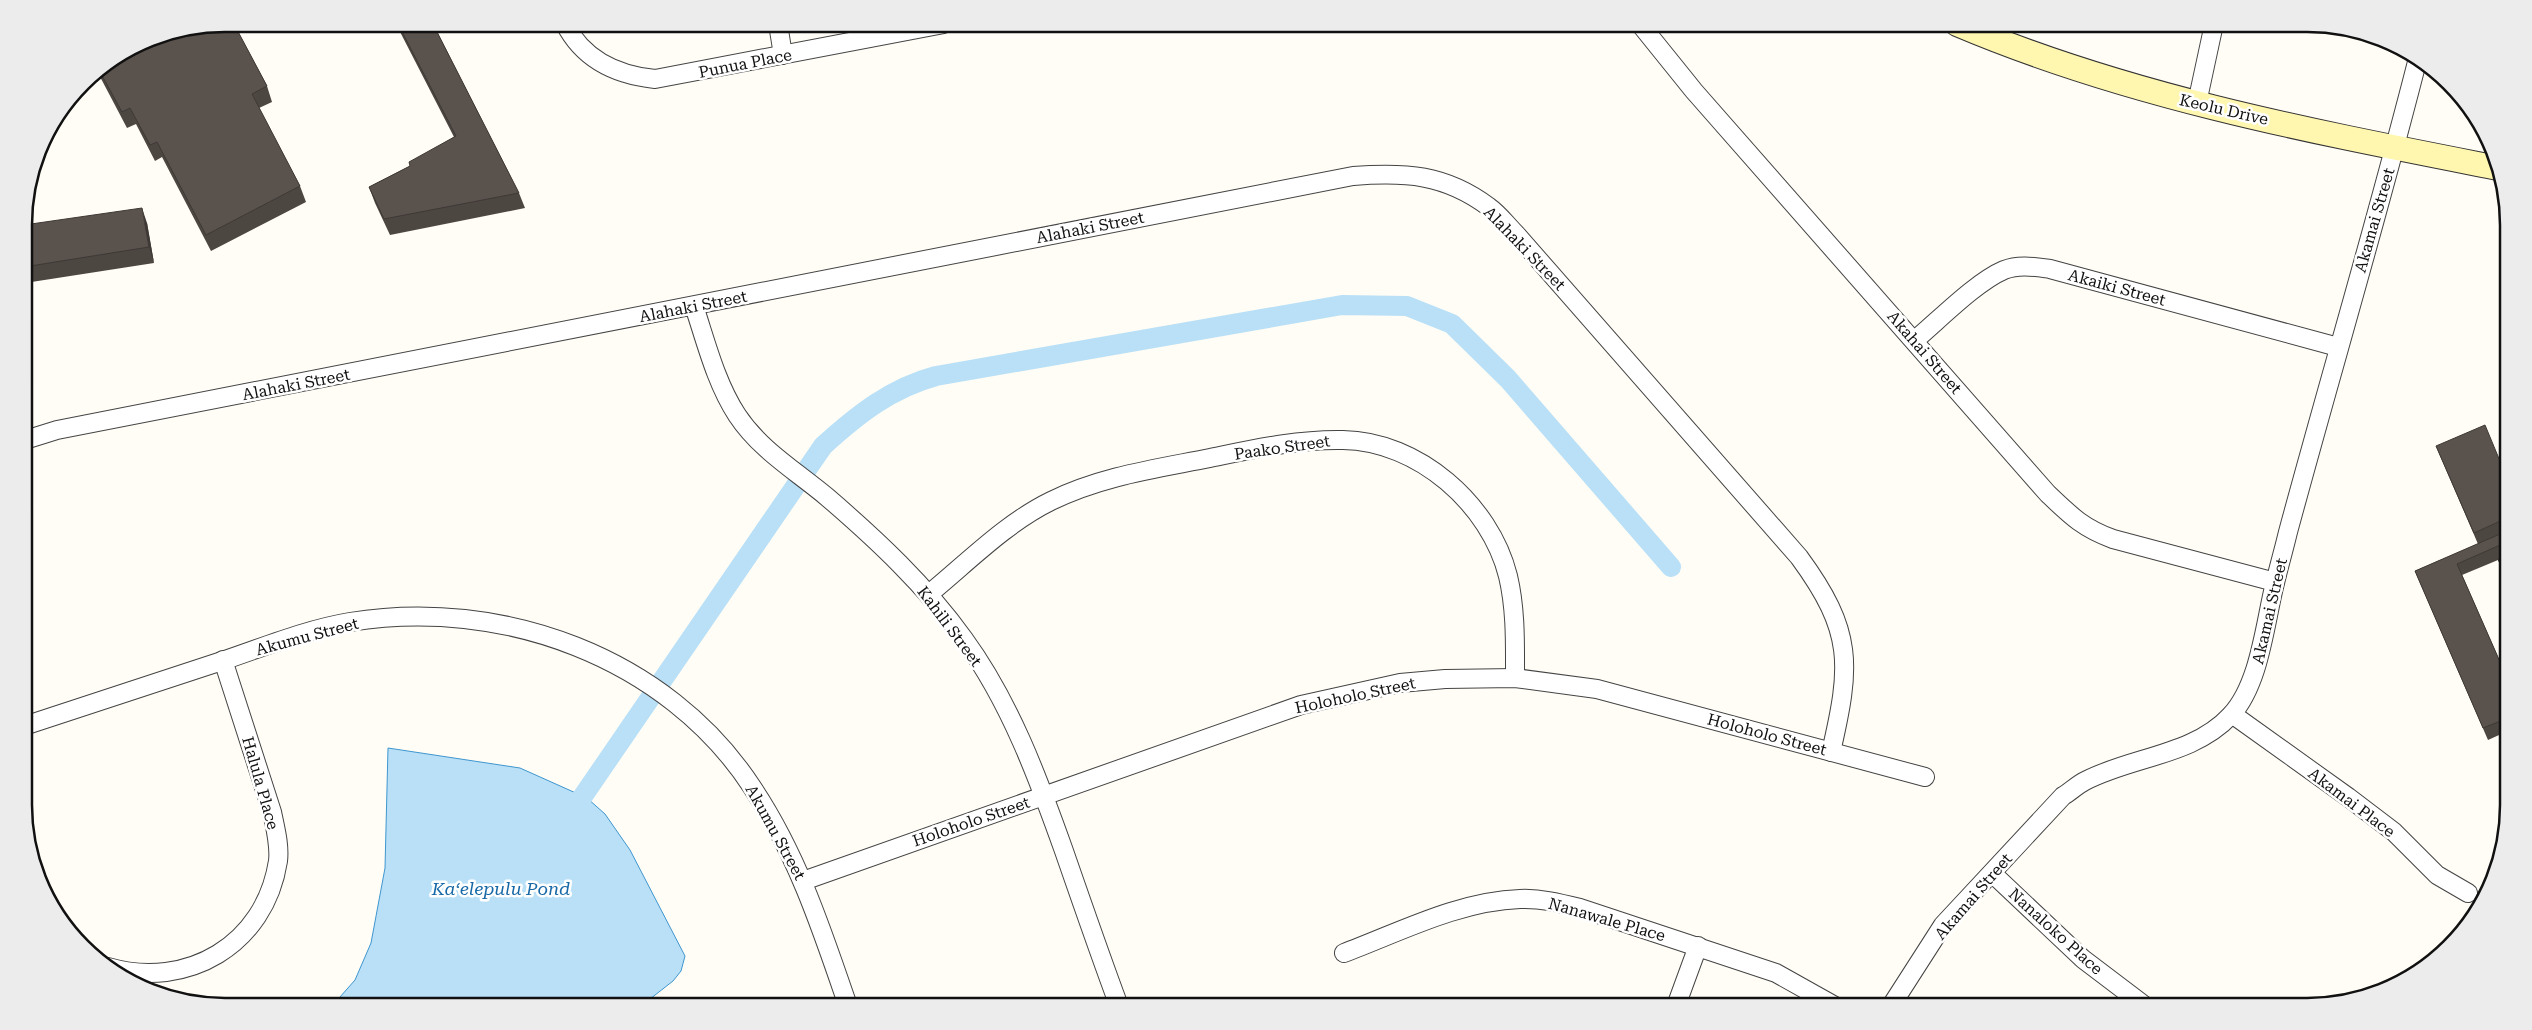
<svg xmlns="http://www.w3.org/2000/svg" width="2532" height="1030" font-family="'Roboto Serif',serif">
<rect width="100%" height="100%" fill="#fffdf5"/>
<path fill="#b9e0f7" stroke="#3f96cf" d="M388 748 520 768 587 798 605 814 630 850 685 956 681 971 673 981 641 1006H332L355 980 371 943 385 868Z"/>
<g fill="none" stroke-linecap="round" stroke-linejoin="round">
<path stroke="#b9e0f7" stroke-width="20" d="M570 815 823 446C857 415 891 388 936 376L1342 305 1407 306 1452 324 1508 379 1671 567"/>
<defs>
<g id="street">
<path d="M565 24C583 59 616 75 655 79L944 24"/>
<path d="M778 24 783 55"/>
<path d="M1640 24 1694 91 2048 494C2071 516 2083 528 2113 539L2275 582"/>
<path d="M2197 103 2214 24"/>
<path d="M694 306C706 342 716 383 737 415 760 450 796 471 827 497 877 540 925 585 964 639 1010 702 1038 778 1064 851 1082 903 1100 955 1119 1006"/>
<path d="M1915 340C1939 320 1976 282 2004 270 2019 264 2035 267 2050 269L2338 347"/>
<path d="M25 440 57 430 1353 176C1405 172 1445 174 1489 207 1499 214 1507 225 1516 234L1799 557C1854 632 1851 665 1831 752"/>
<path d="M929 594C968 562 1006 523 1051 501 1102 476 1155 469 1210 458 1254 449 1298 439 1343 440 1418 441 1490 504 1508 576 1516 610 1515 644 1515 678"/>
<path d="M2232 714 2348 797 2394 832 2437 875 2468 893"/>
<path d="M27 725C93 703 159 682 225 660 266 646 308 629 350 622 501 597 667 657 752 787 797 854 822 930 848 1006"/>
<path d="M1992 873 2083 959 2145 1006"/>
<path d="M803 881 1301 705 1400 683 1445 679 1515 678 1597 689 1925 777"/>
<path d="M1344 953C1400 932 1459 901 1520 899 1540 898 1560 903 1580 908L1776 973 1835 1006"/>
<path d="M108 967C187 990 265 945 278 861 280 845 275 827 272 812L223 660"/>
<path d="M1676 1006 1698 946"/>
<path d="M1891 1006 1943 925 2063 796C2070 792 2077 785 2085 781 2133 756 2193 756 2231 715 2260 684 2265 622 2275 583 2279 566 2284 549 2288 532 2331 373 2378 216 2418 58"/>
</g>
<path id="secondary" d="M1957 24C2129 97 2315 132 2498 168"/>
</defs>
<use href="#street" stroke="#444" stroke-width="20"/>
<use href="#secondary" stroke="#333" stroke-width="26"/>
<use href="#street" stroke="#fff" stroke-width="18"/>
<use href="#secondary" stroke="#fff6b0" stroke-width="24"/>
</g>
<g fill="#4d4742">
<path d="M226 24H254L238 32 267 86 272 102 259 108 300 186 306 202 211 251 162 157 155 161 136 124 127 128 97 71 149 39Z"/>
<path d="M396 24H433L519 193 525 208 390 235 375 203 369 187 410 166 454 137Z"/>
<path d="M147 223 154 263 25 283 24 225Z"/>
<path d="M2436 446 2507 478 2508 583 2498 560 2462 575 2508 680V731L2488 740 2420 583 2415 571 2478 544 2441 458Z"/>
</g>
<path fill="#3f3936" d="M142 208 147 223 154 263 149 247Z"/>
<g fill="#5a524d" stroke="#3f3936">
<path d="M226 24H234L267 86 252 94 300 186 206 235 157 142 150 145 130 108 122 112 99 70 149 39Z"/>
<path d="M398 24H433L519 193 384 219 369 187 410 166 409 162 456 136Z"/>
<path d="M142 208 149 247 24 267V225Z"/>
<path d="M2485 425 2507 478V518L2474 533 2436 446Z"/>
<path d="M2507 531V542L2457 564 2508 680V718L2483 728 2415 571Z"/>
<path d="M2508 555V581L2498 559Z"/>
</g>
<g text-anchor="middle" stroke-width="5" stroke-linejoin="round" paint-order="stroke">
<g font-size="16" fill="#111" stroke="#fff">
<text transform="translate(745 63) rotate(-11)" y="6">Punua Place</text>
<text transform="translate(2224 109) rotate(13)" y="6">Keolu Drive</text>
<text transform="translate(2374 220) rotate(-74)" y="6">Akamai Street</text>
<text transform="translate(1090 227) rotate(-11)" y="6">Alahaki Street</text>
<text transform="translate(1525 248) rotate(46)" y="6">Alahaki Street</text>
<text transform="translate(2117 287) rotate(15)" y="6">Akaiki Street</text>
<text transform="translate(693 306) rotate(-11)" y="6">Alahaki Street</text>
<text transform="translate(1925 352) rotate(49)" y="6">Akahai Street</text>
<text transform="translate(296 384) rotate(-11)" y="6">Alahaki Street</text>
<text transform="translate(1282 447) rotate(-8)" y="6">Paako Street</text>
<text transform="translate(2269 611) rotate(-77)" y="6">Akamai Street</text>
<text transform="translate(950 626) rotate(53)" y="6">Kahili Street</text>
<text transform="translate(307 636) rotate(-15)" y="6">Akumu Street</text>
<text transform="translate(1355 695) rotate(-12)" y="6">Holoholo Street</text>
<text transform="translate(1767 734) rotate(15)" y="6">Holoholo Street</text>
<text transform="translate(261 783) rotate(74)" y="6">Halula Place</text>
<text transform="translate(2352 802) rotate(37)" y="6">Akamai Place</text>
<text transform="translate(971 821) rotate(-19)" y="6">Holoholo Street</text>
<text transform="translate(776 832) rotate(61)" y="6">Akumu Street</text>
<text transform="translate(1973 896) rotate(-49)" y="6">Akamai Street</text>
<text transform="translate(1607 919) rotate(16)" y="6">Nanawale Place</text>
<text transform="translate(2056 931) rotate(42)" y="6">Nanaloko Place</text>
</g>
<g font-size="18" font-style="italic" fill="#1768a6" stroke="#fff">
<text x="501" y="895">Kaʻelepulu Pond</text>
</g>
</g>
<path d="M0 0H2532V1030H0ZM225 32H2307A193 193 0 0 1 2500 225V805A193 193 0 0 1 2307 998H225A193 193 0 0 1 32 805V225A193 193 0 0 1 225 32Z" fill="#ececec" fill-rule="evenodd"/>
<path fill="none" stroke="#111" stroke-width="2.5" d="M225 32H2307A193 193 0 0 1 2500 225V805A193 193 0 0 1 2307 998H225A193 193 0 0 1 32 805V225A193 193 0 0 1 225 32Z"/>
</svg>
